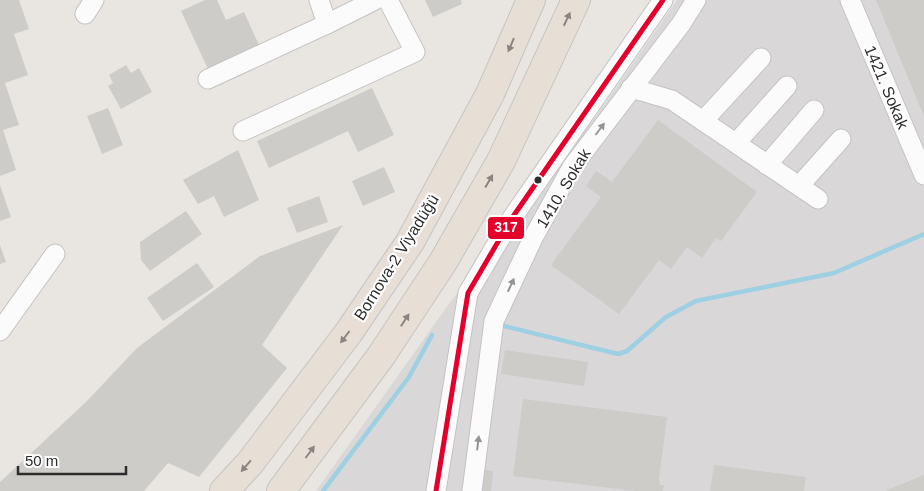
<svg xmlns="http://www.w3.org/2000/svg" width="924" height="491" font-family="Helvetica,sans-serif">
<rect width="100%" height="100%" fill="#e9e6e2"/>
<path fill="#dad7d9" d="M677 0H924V491H316L448 305 597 115Z"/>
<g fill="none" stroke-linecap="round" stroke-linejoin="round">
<g stroke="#9dd0e3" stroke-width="4.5">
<path d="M500 325 618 354 627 351 666 317 696 301 834 273 924 234"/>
<path d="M323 491 409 377 432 335"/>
</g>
</g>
<g fill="#ceccc9">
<path d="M0 0H19L29 29 14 34 28 75 5 83 19 125 3 130 16 170 0 176Z"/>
<path d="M205 0H217L226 20 244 12 259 45 208 69 181 11Z"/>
<path d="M425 0H461L462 4 433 17Z"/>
<path d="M876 0H924V117L891 36Z"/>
<path d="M126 65 131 73 139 68 152 92 121 109 108 86 113 83 109 75Z"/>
<path d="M372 88 394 135 358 152 348 131 269 168 257 141Z"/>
<path d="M108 108 123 145 102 154 87 116Z"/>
<path d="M658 120 757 192 721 241 716 238 702 258 687 247 671 269 659 260 619 314 551 265 601 197 586 186 596 171 612 182Z"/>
<path d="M238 150 259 200 224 217 214 196 198 204 183 180Z"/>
<path d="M384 167 395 192 363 206 352 181Z"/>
<path d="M0 185 11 217 0 221Z"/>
<path d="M319 196 328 222 297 233 287 208Z"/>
<path d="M186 211 202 234 150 271 141 260 140 242Z"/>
<path d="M343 225 262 345 287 368 199 477 168 463 144 491H0V482L86 402 137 348 260 256Z"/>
<path d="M0 245 6 262 0 264Z"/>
<path d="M197 263 214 287 163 321 147 298Z"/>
<path d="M505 350 588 362 584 386 501 374Z"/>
<path d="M523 399 667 417 659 479 660 485H664L663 491H634L513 476Z"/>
<path d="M714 465 806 477 804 491H710Z"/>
<path d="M479 469 493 471 491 491H477Z"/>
<path d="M924 475V491H885Z"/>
</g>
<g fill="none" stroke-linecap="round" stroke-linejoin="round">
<defs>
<g id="minor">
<path d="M319 0 327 24 375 0"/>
<path d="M850 0 924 175"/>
<path d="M85 14 94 0"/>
<path d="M208 79 327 24"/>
<path d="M631 88 672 100 818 199"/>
<path d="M703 121 761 58"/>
<path d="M243 131 415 52 388 0"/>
<path d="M736 143 787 86"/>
<path d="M767 165 814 110"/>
<path d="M799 186 841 139"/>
<path d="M0 331 55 254"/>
<path d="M436 491 468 293 512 218 663 0"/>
<path d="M472 491 494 321 533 238 572 167 681 24 696 0"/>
</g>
<g id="highway">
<path d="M224 491 250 463 349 332 410 242 490 94 531 0"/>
<path d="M281 491 381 356 443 262 501 161 576 0"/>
</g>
</defs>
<use href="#minor" stroke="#c4c2c2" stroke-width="21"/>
<use href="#highway" stroke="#c5c4c2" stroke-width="30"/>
<use href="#minor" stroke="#fcfbfb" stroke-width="19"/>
<use href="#highway" stroke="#e7ded6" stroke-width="28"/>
<defs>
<path id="bus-1" d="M436 491 468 293 512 218 663 0"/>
</defs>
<use href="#bus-1" stroke="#fff" stroke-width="9"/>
<use href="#bus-1" stroke="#e4002b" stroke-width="5"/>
</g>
<defs><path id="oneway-solid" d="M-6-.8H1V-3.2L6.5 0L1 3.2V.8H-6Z" transform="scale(1.25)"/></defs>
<g fill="#8a8581">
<use href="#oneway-solid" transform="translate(567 19) rotate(-65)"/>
<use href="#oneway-solid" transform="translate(511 45) rotate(113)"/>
<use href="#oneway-solid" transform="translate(489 181) rotate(-60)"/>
<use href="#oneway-solid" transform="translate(405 320) rotate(-57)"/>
<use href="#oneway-solid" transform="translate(345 337) rotate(127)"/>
<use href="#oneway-solid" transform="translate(310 452) rotate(-53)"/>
<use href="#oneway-solid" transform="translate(246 466) rotate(131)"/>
</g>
<g fill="#949494">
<use href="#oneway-solid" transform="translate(600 129) rotate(-53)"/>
<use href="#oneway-solid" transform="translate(511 285) rotate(-65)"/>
<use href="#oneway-solid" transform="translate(478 443) rotate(-83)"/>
</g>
<circle fill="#2c2c2c" stroke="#fff" stroke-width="2" cx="538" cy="180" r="4.5"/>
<g text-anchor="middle" stroke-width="4.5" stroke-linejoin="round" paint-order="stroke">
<g font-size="16" fill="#2c2c2c" stroke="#fff">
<text transform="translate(887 87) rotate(67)" y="6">1421. Sokak</text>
<text transform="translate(563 188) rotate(-59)" y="6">1410. Sokak</text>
<text transform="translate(396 257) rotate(-58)" y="6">Bornova-2 Viyadüğü</text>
</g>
</g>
<rect stroke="#fff" stroke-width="2" x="487" y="216" width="38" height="24" rx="5" fill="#e4002b"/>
<g font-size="14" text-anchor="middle" font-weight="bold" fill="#fff">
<text x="506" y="232">317</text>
</g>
<path d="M18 466v8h108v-8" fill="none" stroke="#2c2c2c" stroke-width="2.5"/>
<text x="25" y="466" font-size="15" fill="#2c2c2c" stroke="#ffffff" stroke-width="4" paint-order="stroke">50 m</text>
</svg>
